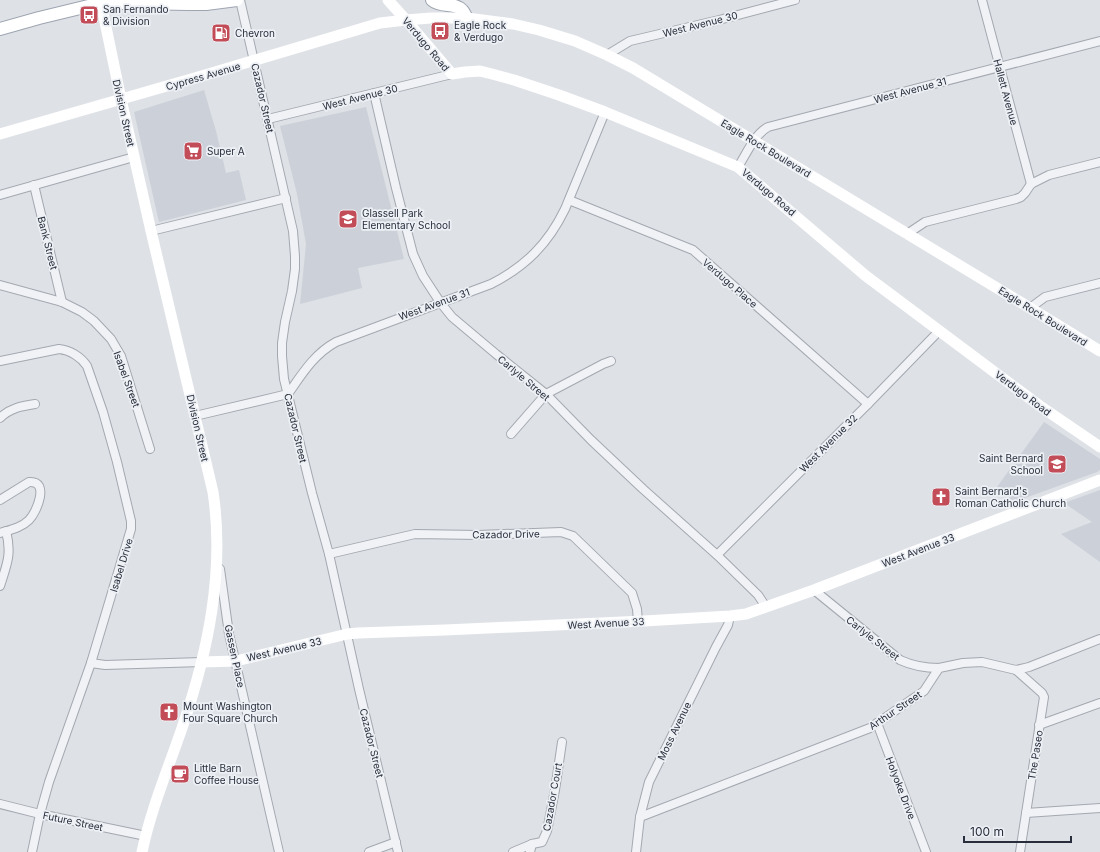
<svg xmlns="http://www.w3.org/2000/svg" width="1100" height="852" font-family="Inter,sans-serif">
<rect width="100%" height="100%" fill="#dee1e6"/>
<g fill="#ccd0d8">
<path d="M204 90 216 131 226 173 239 170 246 200 159 222 134 112Z"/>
<path d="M366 107 404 259 358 268 362 288 300 304 306 244 297 194 280 126Z"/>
<path d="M1044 422 1100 459V470L1097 472 1014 502 997 487Z"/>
<path d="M1100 490V562L1061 534 1092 522 1064 503Z"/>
</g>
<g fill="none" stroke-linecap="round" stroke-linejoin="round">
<defs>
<g id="street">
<path d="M240 0 293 231 295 256V269L292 291 285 322 282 343V356L284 379 312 493 329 554 359 689 398 852"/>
<path d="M982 0 1031 184"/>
<path d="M607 55 630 41 719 20 795 0"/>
<path d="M374 93 396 188 413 254 423 276 440 302 452 317 496 354 546 394 591 440 643 489 717 555 758 595 766 607"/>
<path d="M268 119 452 74"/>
<path d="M738 167C747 153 754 135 768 127L1100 41"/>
<path d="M34 185 62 302"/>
<path d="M0 195 134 157"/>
<path d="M569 200 693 250 868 404"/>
<path d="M151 231 286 198"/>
<path d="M907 234 925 222 1016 199 1021 197 1025 193 1031 184 1049 175 1100 162"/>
<path d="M0 285 62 302 82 312 94 321 111 339 121 356 150 449"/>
<path d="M1030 308 1045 297 1100 283"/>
<path d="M0 361 59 349C70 350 81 357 87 366L103 412 117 462 131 521V529L91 663 49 782 40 814 32 852"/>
<path d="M195 416 288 394C302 374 314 354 336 342L491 284C526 266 548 244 565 209L605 112"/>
<path d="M0 418C10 408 22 406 35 404"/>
<path d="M511 434 546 394 603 364 611 361"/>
<path d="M0 500 29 482C50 480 37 512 29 520 21 528 10 530 0 533"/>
<path d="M329 554 415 534 478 535 561 532 573 536 632 593 637 609 638 622"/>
<path d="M717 555 868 404 939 331"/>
<path d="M220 569 229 634 279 852"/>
<path d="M0 586C7 564 12 554 6 531"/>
<path d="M814 590 900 660C913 666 925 668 939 668"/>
<path d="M91 663 105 665 202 662"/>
<path d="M1016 670 1042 693 1044 697 1020 852"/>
<path d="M877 723 926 852"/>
<path d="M1039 725 1100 703"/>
<path d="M0 804 40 814 146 836"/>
<path d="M1026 813 1100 808"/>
<path d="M640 817 870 728 924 691 939 668 963 663 982 662 1016 670 1029 667 1100 639"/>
<path d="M532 844 542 842 547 831 555 790 562 742"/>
<path d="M369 852 396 842"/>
<path d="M513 852 532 844 530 852"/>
<path d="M636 852 640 817 649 782 716 647 728 625 730 616"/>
</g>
<g id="primary">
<path d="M432 0C441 8 455 2 462 10 464 12 465 15 467 18"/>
<path d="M0 29 39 18 101 3H135L188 4H206L237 0"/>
</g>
</defs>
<use href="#street" stroke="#a4a8b0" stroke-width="10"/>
<use href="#primary" stroke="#9ea5b1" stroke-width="14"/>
<use href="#street" stroke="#f0f2f5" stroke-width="8"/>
<g stroke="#fff" stroke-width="11">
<path d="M388 0 406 20 452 74 465 72 480 71 492 74 514 80 559 95 605 112 738 167 866 276 1040 406 1100 447"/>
<path d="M101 3 121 99 151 231 213 492C225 571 208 652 182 728 168 769 151 809 142 852"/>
<path d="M0 134 205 75 380 23 406 20 431 18H467L513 24 539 30 575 41 607 55 633 68 1030 308 1100 351"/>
<path d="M202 662 236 661 347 634 358 633 445 630 644 621 730 616 746 614 814 590 1100 480"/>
</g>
<use href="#primary" stroke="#fff" stroke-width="12"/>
</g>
<defs>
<symbol id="bus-square" viewBox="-11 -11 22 22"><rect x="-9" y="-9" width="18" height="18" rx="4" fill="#c24c57" stroke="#edf0f4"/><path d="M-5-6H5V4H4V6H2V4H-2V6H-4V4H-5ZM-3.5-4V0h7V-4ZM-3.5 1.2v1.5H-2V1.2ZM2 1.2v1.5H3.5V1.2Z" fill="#fff"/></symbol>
<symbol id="fuel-square" viewBox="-11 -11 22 22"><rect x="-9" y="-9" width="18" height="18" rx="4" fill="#c24c57" stroke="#edf0f4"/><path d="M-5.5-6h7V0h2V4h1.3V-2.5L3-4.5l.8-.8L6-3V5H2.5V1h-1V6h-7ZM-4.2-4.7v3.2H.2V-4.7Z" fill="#fff"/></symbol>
<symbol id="supermarket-square" viewBox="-11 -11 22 22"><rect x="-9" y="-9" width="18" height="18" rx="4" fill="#c24c57" stroke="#edf0f4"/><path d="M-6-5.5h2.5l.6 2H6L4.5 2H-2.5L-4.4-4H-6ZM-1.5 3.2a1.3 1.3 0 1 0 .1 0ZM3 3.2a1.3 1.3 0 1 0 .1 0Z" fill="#fff"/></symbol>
<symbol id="school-square" viewBox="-11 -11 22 22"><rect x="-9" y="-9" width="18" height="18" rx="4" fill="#c24c57" stroke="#edf0f4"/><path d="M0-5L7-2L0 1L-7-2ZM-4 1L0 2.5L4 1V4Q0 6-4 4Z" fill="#fff"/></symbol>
<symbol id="church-square" viewBox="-11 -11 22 22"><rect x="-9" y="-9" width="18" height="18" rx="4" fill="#c24c57" stroke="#edf0f4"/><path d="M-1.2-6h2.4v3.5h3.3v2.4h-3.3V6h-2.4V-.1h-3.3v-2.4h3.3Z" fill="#fff"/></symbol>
<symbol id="cafe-square" viewBox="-11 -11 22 22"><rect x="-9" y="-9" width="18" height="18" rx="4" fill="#c24c57" stroke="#edf0f4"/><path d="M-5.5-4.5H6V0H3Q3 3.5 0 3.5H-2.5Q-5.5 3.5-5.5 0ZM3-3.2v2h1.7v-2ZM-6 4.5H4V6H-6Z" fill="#fff"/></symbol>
</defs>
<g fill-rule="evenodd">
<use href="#bus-square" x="78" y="4" width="22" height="22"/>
<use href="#bus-square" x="429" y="20" width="22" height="22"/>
<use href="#fuel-square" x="210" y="22" width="22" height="22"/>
<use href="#supermarket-square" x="182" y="140" width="22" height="22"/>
<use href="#school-square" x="337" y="208" width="22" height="22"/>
<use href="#school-square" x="1046" y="453" width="22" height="22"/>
<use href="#church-square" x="930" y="486" width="22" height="22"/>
<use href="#church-square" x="158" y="701" width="22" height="22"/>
<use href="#cafe-square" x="169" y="763" width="22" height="22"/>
</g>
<g text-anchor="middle" stroke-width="3.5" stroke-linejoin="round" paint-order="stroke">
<g font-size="10" fill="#282e3c" stroke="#edf0f4" text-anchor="start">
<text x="103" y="13">San Fernando<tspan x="103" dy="12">&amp; Division</tspan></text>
<text x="454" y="29">Eagle Rock<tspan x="454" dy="12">&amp; Verdugo</tspan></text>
<text x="235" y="37">Chevron</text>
<text x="207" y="155">Super A</text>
<text x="362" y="217">Glassell Park<tspan x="362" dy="12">Elementary School</tspan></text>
<text x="1043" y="462" text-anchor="end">Saint Bernard<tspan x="1043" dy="12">School</tspan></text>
<text x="955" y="495">Saint Bernard's<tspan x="955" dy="12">Roman Catholic Church</tspan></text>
<text x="183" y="710">Mount Washington<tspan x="183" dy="12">Four Square Church</tspan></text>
<text x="194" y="772">Little Barn<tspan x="194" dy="12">Coffee House</tspan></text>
</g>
<g font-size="10" fill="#282e3c" stroke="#edf0f4">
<text transform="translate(700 24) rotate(-14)" y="4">West Avenue 30</text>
<text transform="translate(426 44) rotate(50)" y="4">Verdugo Road</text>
<text transform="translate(203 76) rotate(-16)" y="4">Cypress Avenue</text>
<text transform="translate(910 90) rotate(-15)" y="4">West Avenue 31</text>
<text transform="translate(1006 92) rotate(75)" y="4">Hallett Avenue</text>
<text transform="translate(360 97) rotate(-14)" y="4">West Avenue 30</text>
<text transform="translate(263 98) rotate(77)" y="4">Cazador Street</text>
<text transform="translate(124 113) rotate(77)" y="4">Division Street</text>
<text transform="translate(766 148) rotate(31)" y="4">Eagle Rock Boulevard</text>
<text transform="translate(769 192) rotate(40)" y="4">Verdugo Road</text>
<text transform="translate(48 243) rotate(76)" y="4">Bank Street</text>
<text transform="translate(730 283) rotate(41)" y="4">Verdugo Place</text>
<text transform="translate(434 304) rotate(-20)" y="4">West Avenue 31</text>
<text transform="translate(1043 316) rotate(32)" y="4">Eagle Rock Boulevard</text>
<text transform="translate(524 378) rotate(40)" y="4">Carlyle Street</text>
<text transform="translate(127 379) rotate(70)" y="4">Isabel Street</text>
<text transform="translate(1023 393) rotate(37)" y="4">Verdugo Road</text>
<text transform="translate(198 428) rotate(77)" y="4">Division Street</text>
<text transform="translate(296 428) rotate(77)" y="4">Cazador Street</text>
<text transform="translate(828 443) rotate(-45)" y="4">West Avenue 32</text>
<text transform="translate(506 534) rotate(-1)" y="4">Cazador Drive</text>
<text transform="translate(918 550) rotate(-21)" y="4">West Avenue 33</text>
<text transform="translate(121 565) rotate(-73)" y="4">Isabel Drive</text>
<text transform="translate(606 623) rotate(-3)" y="4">West Avenue 33</text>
<text transform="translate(873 638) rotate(38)" y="4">Carlyle Street</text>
<text transform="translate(284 649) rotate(-13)" y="4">West Avenue 33</text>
<text transform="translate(235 656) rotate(78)" y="4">Gassen Place</text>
<text transform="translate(895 710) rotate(-34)" y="4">Arthur Street</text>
<text transform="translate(674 731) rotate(-64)" y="4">Moss Avenue</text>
<text transform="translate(372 743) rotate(76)" y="4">Cazador Street</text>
<text transform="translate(1035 755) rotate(-81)" y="4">The Paseo</text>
<text transform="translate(901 788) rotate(69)" y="4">Holyoke Drive</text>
<text transform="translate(552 797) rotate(-80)" y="4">Cazador Court</text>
<text transform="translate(73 821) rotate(12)" y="4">Future Street</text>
</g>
</g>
<path d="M964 836v6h107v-6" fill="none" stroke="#282e3c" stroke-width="2"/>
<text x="970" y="836" font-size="12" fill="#282e3c" stroke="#edf0f4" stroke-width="3" paint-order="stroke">100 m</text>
</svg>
